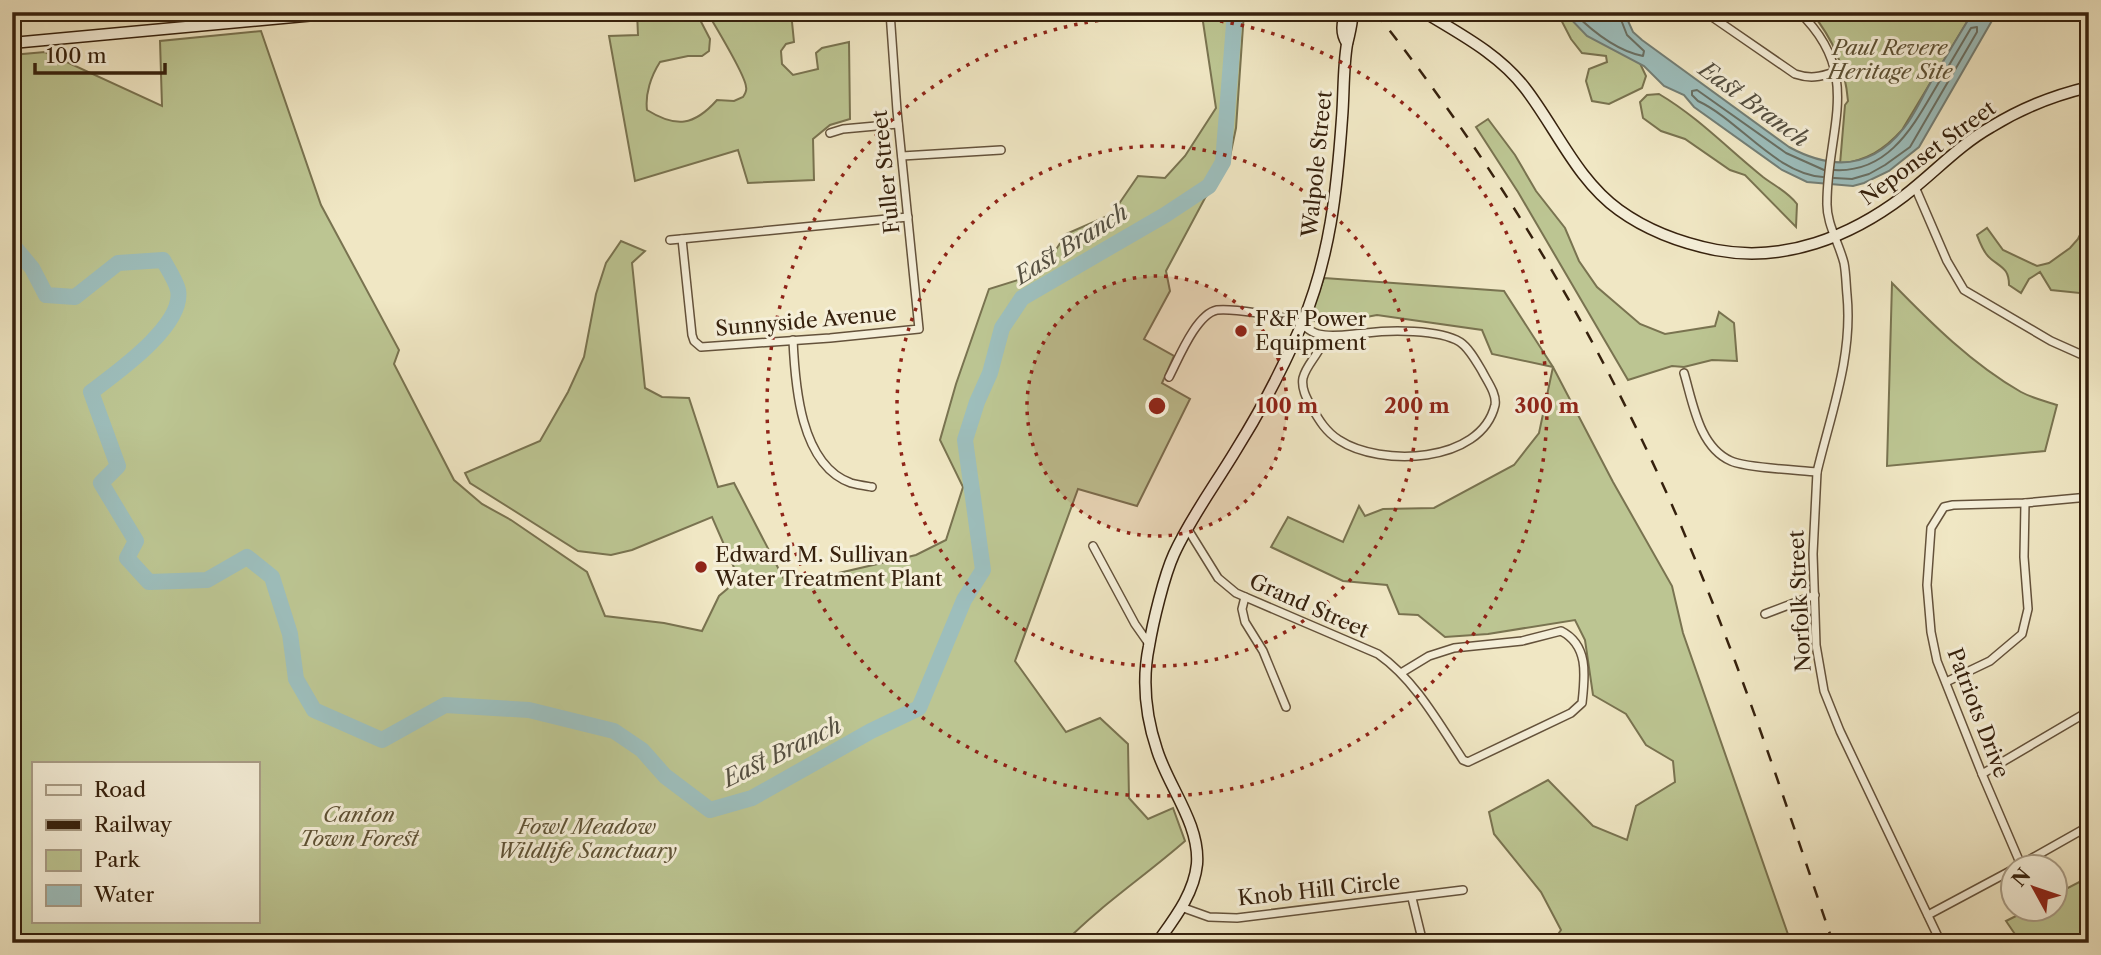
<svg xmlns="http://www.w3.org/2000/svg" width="2101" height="955" font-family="'Libre Caslon Text',serif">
<rect width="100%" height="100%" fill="#f0e7c4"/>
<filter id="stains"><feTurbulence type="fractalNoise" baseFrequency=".00286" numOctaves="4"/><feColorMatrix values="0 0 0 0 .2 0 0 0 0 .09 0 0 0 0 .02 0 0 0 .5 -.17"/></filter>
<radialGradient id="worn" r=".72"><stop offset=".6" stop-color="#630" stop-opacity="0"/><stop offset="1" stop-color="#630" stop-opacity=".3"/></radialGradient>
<g fill="#bcc592" stroke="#797350" stroke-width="2" fill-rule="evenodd">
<path d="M637 12H696L710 39 709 51 702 56H688L660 62C651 76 645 94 647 110 676 128 694 126 717 100L734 101 743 97C745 94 747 90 746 87 746 76 714 24 707 12H791L794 42 786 44 781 51 782 64 793 75 818 69 816 53 822 48 849 42 850 119 830 125 813 139 814 180 748 183 738 150 635 181 609 36 638 35Z"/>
<path d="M1203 12H1244L1236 128 1228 166 1205 198 1166 271 1170 291 1144 339 1174 356 1162 383 1190 399 1137 506 1078 489 1015 661 1066 732 1100 718 1128 744 1129 798 1148 819 1173 808 1185 841C1145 876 1101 905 1064 943H12V55L45 52 162 106 160 41 261 31 321 205 399 350 394 364 454 480 482 504 511 520 587 572 605 616 664 623 702 631 719 596 739 579 712 517 632 550 611 555 578 551 470 483 465 473 540 441 568 392 584 357 596 294 606 263 621 241 645 251 632 263 645 388 662 397 689 398 718 487 734 483 787 585 916 555 946 540 963 487 940 440 956 384 989 289 1041 273 1066 234 1112 214 1138 176 1165 178 1185 156 1216 108 1203 22ZM33 764H257V922H33Z"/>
<path d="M1557 12H1575L1636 55 1646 76 1642 88 1609 104 1592 101 1586 81 1589 69 1607 62 1606 56 1582 53 1571 39Z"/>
<path d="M1811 12H1973L1902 130C1884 150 1867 160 1840 164L1845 105 1848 101C1845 66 1833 39 1811 12Z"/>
<path d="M1659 94C1698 117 1728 149 1763 177 1775 186 1788 192 1797 204L1796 227 1745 175 1730 170 1685 139 1661 131 1643 118 1640 102 1647 95Z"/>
<path d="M1488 119 1515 155 1536 191 1565 228 1579 261 1597 287 1640 324 1665 334 1715 326 1719 312 1734 323 1737 361 1712 360 1684 367 1672 366 1628 380 1518 192 1476 127Z"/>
<path d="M2089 169V294L2051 290 2040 272 2029 279 2021 293 2009 285C2009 269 2002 268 1991 259 1984 254 1980 243 1977 235L1987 228 2003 250 2037 266 2049 263 2070 248 2078 239 2087 220Z"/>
<path d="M1324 278 1504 291 1553 367 1613 482 1672 586 1683 633 1791 943H1552L1561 930 1541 892 1494 834 1489 812 1548 780 1593 826 1627 840 1636 806 1675 782 1673 761 1646 745 1626 714 1593 695 1585 640 1575 620 1488 634 1445 637 1418 615 1399 614 1387 585 1343 581 1271 547 1288 517 1343 542 1359 506 1365 516 1383 509 1434 508 1514 465 1539 433 1553 367 1492 354 1482 330 1377 315 1329 324 1309 320Z"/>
<path d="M1892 283C1931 323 1972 364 2021 392 2032 398 2045 401 2057 405L2045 451 1887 466Z"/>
<path d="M2089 877V943H2021L2006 921 2028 910 2056 909V894Z"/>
</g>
<path fill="#9dbebc" stroke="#747f76" stroke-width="2" d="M1564 12H1624L1633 32 1642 40 1789 147C1833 171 1872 169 1904 128 1915 114 1922 97 1931 82 1945 58 1959 35 1973 12H1997L1919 147 1889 171 1864 183 1853 186 1807 182 1782 170 1694 107 1684 95 1664 86 1644 66 1587 36Z"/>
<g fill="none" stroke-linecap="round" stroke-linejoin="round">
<g stroke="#6a7064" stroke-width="2">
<path d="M1573 12C1592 31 1617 51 1643 56L1644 51 1627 35 1618 12"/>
<path d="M1823 177C1776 174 1739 120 1698 101L1692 95V91L1697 90 1786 153 1824 170"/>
<path d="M1834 178 1852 179 1869 174 1885 165 1910 147 1977 32V27L1971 28C1958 50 1945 72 1932 94 1910 132 1885 173 1834 170"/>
</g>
<path stroke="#9dbebc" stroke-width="16" d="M12 244 32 268 46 295 75 297 118 263 163 260C168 269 176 281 178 290 185 325 116 373 91 392L118 466 101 483 136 541 127 558 149 582 207 580 247 557 272 577 290 634 296 679 314 710 382 740 445 705 529 710 614 731 642 750 665 776 710 810 752 798 871 731 919 708 964 600 983 570 965 440 977 402 990 373 1002 328 1022 298 1165 215 1209 186 1223 162 1235 12"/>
<defs>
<g id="minor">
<path d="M1705 12 1795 74C1810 79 1820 77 1834 72"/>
<path d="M1799 12C1864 74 1827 129 1827 202 1826 223 1839 243 1844 263 1846 273 1846 285 1847 295 1853 356 1831 413 1817 472L1813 554 1816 645 1824 691 1840 731 1941 943"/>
<path d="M830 133 843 129 898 124"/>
<path d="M902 156 1001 150"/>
<path d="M1915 187 1947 261 1964 290 2051 341 2089 358"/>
<path d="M682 239 692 335 694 341 701 347 830 338 919 329 897 111 890 12"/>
<path d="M670 240 908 217"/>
<path d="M793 340C795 384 800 465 851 483 858 485 866 486 872 487"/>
<path d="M1684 373C1693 403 1699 447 1731 461 1746 468 1798 470 1817 472"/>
<path d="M1169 377C1178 360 1196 314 1217 310 1231 308 1282 316 1295 321 1304 324 1309 332 1318 334 1333 338 1350 334 1366 333 1389 330 1439 329 1460 342 1469 348 1476 361 1482 371 1487 381 1497 394 1495 405 1481 464 1380 467 1339 440 1326 432 1319 420 1312 408 1307 399 1301 389 1303 378 1306 366 1316 357 1321 346L1319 335"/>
<path d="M1187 528 1218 578 1236 593 1378 654C1415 680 1438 722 1463 760L1468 762 1571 713 1582 703C1585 676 1589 645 1561 631L1522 641 1454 648 1429 656 1401 673"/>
<path d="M1093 546 1135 624 1149 644"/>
<path d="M1245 597 1242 609 1245 622 1263 651 1286 707"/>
<path d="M1765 614 1815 595"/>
<path d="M1946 682 1990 661 2022 634 2028 609 2024 557 2025 503"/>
<path d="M1982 774 2089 711"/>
<path d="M2020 865 2089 826"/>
<path d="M2021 865 1982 774 1937 661 1931 632 1927 585 1931 528 1944 507 1953 505 2025 503 2089 497"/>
<path d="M1412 898 1423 943"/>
<path d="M1181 907 1209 917 1237 918 1463 890"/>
<path d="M1928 915 2014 869"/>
</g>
<g id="secondary">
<path d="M1347 12C1341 22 1341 34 1347 43"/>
<path d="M1424 12C1460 34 1499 54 1525 88 1556 128 1577 180 1619 210 1648 231 1681 243 1716 250 1784 263 1850 237 1904 196 1933 174 1959 145 1991 127 2020 109 2055 95 2089 87"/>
<path d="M12 43 347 12"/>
<path d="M1157 943C1174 919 1194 894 1197 864 1200 824 1168 786 1157 750 1146 717 1142 680 1149 646 1153 622 1164 576 1174 554 1191 517 1215 485 1236 450 1261 410 1283 368 1302 324 1330 257 1337 190 1342 118 1344 94 1343 68 1347 44 1349 36 1351 28 1352 19L1349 12"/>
</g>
</defs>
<use href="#minor" stroke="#64523b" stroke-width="10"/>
<use href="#secondary" stroke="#36210d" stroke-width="13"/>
<use href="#minor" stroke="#f5efd9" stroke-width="7"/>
<use href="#secondary" stroke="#f5efd9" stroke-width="10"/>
<path stroke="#36210d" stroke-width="2.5" stroke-dasharray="12 12" stroke-linecap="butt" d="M1375 12C1507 178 1617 368 1697 564 1748 688 1790 816 1833 943"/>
</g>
<circle cx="1157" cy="406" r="130" fill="#8f2418" fill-opacity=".12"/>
<g fill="none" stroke="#8f2418" stroke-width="3.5" stroke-dasharray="3.5 7">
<circle cx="1157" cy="406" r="130"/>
<circle cx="1157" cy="406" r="260"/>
<circle cx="1157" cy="406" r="390"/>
</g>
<g fill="#8f2418" stroke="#f5efd9" stroke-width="2.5">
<circle cx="1241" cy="331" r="7"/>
<circle cx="701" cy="567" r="7"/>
</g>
<g text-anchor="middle" stroke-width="6" stroke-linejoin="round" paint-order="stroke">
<g font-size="21" font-style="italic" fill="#5e5235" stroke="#f5efd9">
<text x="1890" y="55">Paul Revere<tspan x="1890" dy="24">Heritage Site</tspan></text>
<text x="359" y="822">Canton<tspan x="359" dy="24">Town Forest</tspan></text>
<text x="587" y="834">Fowl Meadow<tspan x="587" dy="24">Wildlife Sanctuary</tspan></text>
</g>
<g font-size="21" fill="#36210d" stroke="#f5efd9">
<text transform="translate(1928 153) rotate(-36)" y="7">Neponset Street</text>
<text transform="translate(1317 164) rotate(-84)" y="7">Walpole Street</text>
<text transform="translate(886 172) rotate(-96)" y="7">Fuller Street</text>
<text transform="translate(806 321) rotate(-5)" y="7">Sunnyside Avenue</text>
<text transform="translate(1800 601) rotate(-93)" y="7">Norfolk Street</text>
<text transform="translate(1309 606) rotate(24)" y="7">Grand Street</text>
<text transform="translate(1978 713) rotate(69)" y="7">Patriots Drive</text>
<text transform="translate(1319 890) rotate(-6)" y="7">Knob Hill Circle</text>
</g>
<g font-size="21" fill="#36210d" stroke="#f5efd9" text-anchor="start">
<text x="1255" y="326">F&amp;F Power<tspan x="1255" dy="24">Equipment</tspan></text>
<text x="715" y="562">Edward M. Sullivan<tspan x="715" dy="24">Water Treatment Plant</tspan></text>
</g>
<g font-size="23" font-style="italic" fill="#555042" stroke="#f5efd9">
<text transform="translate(1754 104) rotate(36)" y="8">East Branch</text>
<text transform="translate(1071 244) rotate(-32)" y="8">East Branch</text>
<text transform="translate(782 752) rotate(-26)" y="8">East Branch</text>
</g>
</g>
<circle cx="1157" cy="406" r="10" fill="#8f2418" stroke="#f5efd9" stroke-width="3.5"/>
<g font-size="21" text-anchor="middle" font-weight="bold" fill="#8f2418" stroke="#f5efd9" stroke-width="6" stroke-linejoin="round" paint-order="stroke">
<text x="1287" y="413">100 m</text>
<text x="1417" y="413">200 m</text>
<text x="1547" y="413">300 m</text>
</g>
<rect width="2101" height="955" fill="none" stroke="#f0e7c4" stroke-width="42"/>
<rect x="14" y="14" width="2073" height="927" fill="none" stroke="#36210d" stroke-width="3.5"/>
<rect x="21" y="21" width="2059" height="913" fill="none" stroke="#36210d" stroke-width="2"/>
<rect x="32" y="762" width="228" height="161" fill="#f5efd9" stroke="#a99d87" stroke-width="2"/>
<rect x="46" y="785" width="35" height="10" fill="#f5efd9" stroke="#a99d87" stroke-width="2"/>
<text x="94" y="797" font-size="21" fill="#36210d">Road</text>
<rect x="46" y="820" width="35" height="10" fill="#36210d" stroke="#a99d87" stroke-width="2"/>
<text x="94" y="832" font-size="21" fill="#36210d">Railway</text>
<rect x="46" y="850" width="35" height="21" fill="#bcc592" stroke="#a99d87" stroke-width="2"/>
<text x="94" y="867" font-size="21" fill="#36210d">Park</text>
<rect x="46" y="885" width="35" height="21" fill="#9dbebc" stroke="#a99d87" stroke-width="2"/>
<text x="94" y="902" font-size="21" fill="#36210d">Water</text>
<g transform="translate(2034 888) rotate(310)"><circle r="33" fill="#f5efd9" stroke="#a99d87" stroke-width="2"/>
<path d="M0-5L12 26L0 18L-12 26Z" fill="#8f2418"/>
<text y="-10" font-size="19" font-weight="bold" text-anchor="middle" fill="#36210d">N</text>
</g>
<path d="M35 63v10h130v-10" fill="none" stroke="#36210d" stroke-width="3.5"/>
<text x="46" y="63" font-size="21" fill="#36210d" stroke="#f5efd9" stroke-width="5" paint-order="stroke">100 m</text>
<rect width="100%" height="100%" filter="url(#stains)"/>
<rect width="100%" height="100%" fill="url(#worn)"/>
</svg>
